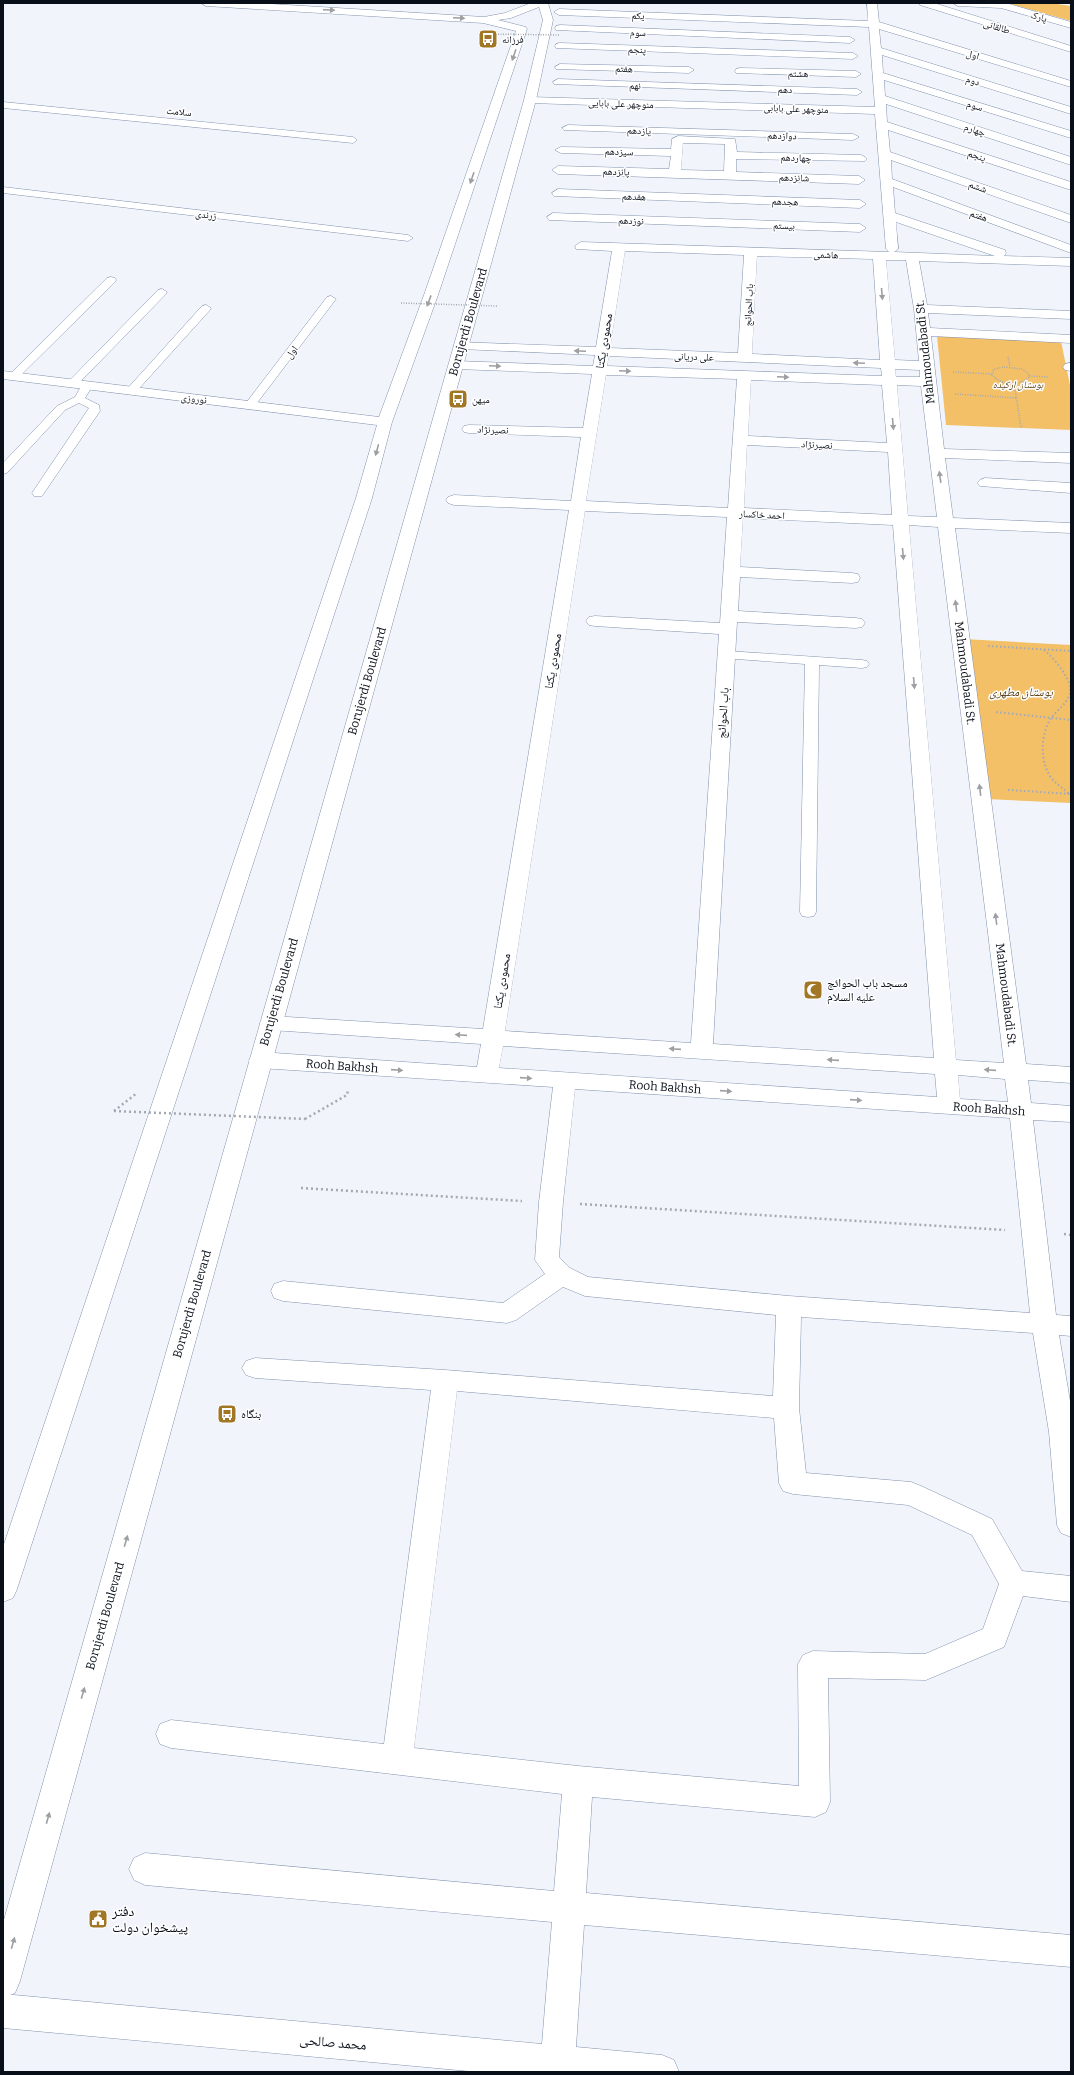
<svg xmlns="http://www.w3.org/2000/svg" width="1074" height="2075" font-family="Bitter,'Noto Naskh Arabic',serif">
<rect width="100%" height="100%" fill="#f1f5fb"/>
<g fill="#f3c067">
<path d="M1007 3H1050L1071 6V21Z"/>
<path d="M937 336 1061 341 1071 390V430L946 425Z"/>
<path d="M964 639 1071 645V803L987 799Z"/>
</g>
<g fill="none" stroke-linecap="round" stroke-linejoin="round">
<defs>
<g id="lane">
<path d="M3 102 353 137 357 140 353 143 3 108Z"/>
<path d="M3 187 408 235 413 238 408 241 3 193Z"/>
<path d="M111 277 115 278 116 280 115 282 18 378H10L8 376 10 374 107 278Z"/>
<path d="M162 289 167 292 166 294 77 385H69L67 383 69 381 158 290Z"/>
<path d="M331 296 336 299 254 407H246L244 405 246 403 327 297Z"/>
<path d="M206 305 211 308 210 310 135 393H127L125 391 127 389 202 306Z"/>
<path d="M87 382 93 385 85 398 99 405 100 411 42 496H34L32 493 89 408 79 403 65 410 7 473 3 474V463L57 406 75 397 83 383Z"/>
<path d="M727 651 862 660 867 661 869 664 867 667 862 668 819 665 816 912 814 916 808 917 802 916 800 912 805 664 722 658 720 655Z"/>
</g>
<g id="street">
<path d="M867 3H877L879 22 1071 81V87L879 29 881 48 1071 107V114L882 55 883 73 1071 131V138L884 80 885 96 1071 157V165L886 104 887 122 1071 182V190L888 130 890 152 1071 215V223L891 160 892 179 1071 245V253L893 187 895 213 1005 250 1006 253 1004 256 1071 258V266L919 261 927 305 1071 311V319L928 313 930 328 1071 335V343L931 336 944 449 1071 453V463L945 458 953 518 1071 523V533L955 528 1026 1064 1071 1067V1083L1028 1080 1031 1103 1071 1106V1122L1033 1120 1056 1315 1071 1316V1336L1059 1335 1071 1407V1537L1061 1533 1057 1525 1049 1432 1033 1333 801 1317 799 1408 806 1473 911 1482 921 1486 992 1519 1022 1571 1071 1576V1602L1023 1596 1004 1647 926 1680 828 1678 830 1802 826 1812 815 1817 592 1797 586 1893 1071 1935V1967L584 1925 576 2047 662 2055 674 2060 679 2072H479L3 2028V1994L542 2044 552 1922 145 1885 134 1880 129 1869 134 1858 145 1853 554 1891 562 1794 171 1748 160 1744 156 1734 160 1724 171 1720 384 1744 431 1390 255 1378 246 1375 242 1368 246 1361 255 1358 445 1370 773 1396 776 1315 585 1296 563 1287 516 1320 507 1323 283 1301 274 1298 271 1291 274 1284 283 1281 503 1303 545 1274 535 1260 539 1202 553 1087 260 1068 252 1065 249 1060 252 1055 260 1052 477 1067 481 1044 271 1030 263 1028 260 1023 263 1018 271 1016 483 1029 569 510 454 505 448 503 446 500 448 497 454 495 571 501 581 437 469 433 464 432 462 429 464 426 469 425 583 428 592 374 456 369 451 368 449 365 451 362 456 361 593 366 595 355 461 349 456 348 454 345 456 342 596 347 612 251 576 249 575 246 581 242 889 252 886 249 875 114 530 103 524 100 530 97 875 107 869 27 559 15 554 12 559 9 868 21ZM896 222 995 256 894 252 898 249ZM625 251 744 255 738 353 610 348ZM757 256 873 259 880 360 752 354ZM886 260H906L914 309 919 361 895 360ZM609 356 881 368 882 376 607 366ZM895 369 920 370V377H896ZM606 375 737 379 728 508 586 501ZM751 380 882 385 887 443 748 436ZM897 385 921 386 937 517 908 516ZM747 445 888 452 892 515 744 508ZM585 511 727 517 720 623 595 616 589 617 586 621 589 625 595 626 719 634 691 1043 505 1031ZM743 518 893 525 934 1058 713 1044 737 622 856 628 862 627 865 623 862 619 856 618 738 611 740 577 852 583 858 582 860 578 858 574 852 573 740 567ZM909 525 938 527 1004 1063 956 1060ZM503 1046 935 1074 937 1097 499 1068ZM958 1075 1005 1079 1008 1102 960 1099ZM575 1089 1010 1118 1030 1313 789 1296 588 1277 570 1268 559 1257 563 1202ZM457 1391 774 1418 779 1483 783 1491 793 1494 908 1505 972 1535 999 1584 983 1629 925 1654 813 1651 803 1655 798 1664 799 1786 578 1766 414 1748Z"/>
<path d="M919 3H934L1071 46V52L920 5Z"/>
<path d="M953 3H1006L1071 22V28L1001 8 958 6Z"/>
<path d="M560 25 850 37 855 40 850 43 556 30 555 28 556 26Z"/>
<path d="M560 43 853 53 858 56 853 59 556 48 555 46 556 44Z"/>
<path d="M560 64 689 67 694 70 689 73 556 69 555 67Z"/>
<path d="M740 68 856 71 861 74 856 77 736 73 735 71 736 69Z"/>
<path d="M558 79 857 89 862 92 857 95 554 84 553 82Z"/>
<path d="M568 125 853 134 859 137 853 140 564 130 562 128Z"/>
<path d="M678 136 735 139 737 152 861 155 865 157 867 159 865 161 736 159V172L859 176 865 180 859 184 558 174 552 170 558 166 669 169 671 156 561 153 555 150 561 147 671 149 672 139ZM683 143 725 144 724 171 681 170Z"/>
<path d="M558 189 860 200 866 204 860 208 554 196 552 193Z"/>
<path d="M553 213 860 224 866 228 860 232 549 220 547 217Z"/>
<path d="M1070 363 1071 371 1065 370 1063 367 1065 364Z"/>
<path d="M985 478 1071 483V493L980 486 977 483 980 480Z"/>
</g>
<path id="secondary" d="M201 3H255L484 17 505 13 531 3H548L553 20 536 100 20 1981 15 1993 3 1998V1923L524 100 543 20 539 7 511 18 498 20 526 27 527 29 438 295 392 422 372 498 17 1589 13 1598 3 1602V1547L356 498 377 425 3 379V371L379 417 424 295 516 31 483 23 206 6Z"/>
</defs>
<use href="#lane" stroke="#8192ae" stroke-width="1"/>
<use href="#street" stroke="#8192ae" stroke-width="1"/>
<use href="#secondary" stroke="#8192ae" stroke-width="1"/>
<g stroke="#a4a8b0" stroke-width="1.5" stroke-dasharray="1 1.5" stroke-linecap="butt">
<path d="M1008 357 1010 367"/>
<path d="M1004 367 1022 369 1029 374V377C1019 387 1001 385 992 375L994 369Z"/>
<path d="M953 372 992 374"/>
<path d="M1029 376 1049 377"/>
<path d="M1014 383 1021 428"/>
<path d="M955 394 1017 398"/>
</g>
<g stroke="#a4a8b0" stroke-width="2" stroke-dasharray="1.5 2.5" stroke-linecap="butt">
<path d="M988 646 1071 651"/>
<path d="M1044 650C1053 657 1068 675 1070 687 1072 700 1059 708 1052 717 1040 733 1039 764 1053 780 1058 785 1064 789 1069 794"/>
<path d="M996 712 1071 720"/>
<path d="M1008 790 1071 794"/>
</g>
<g stroke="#a4a8b0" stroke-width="2.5" stroke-dasharray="2 3" stroke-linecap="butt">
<path d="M114 1111 137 1093"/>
<path d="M305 1119 347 1095 348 1090"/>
<path d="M301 1188 522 1201"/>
<path d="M580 1204 1005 1230"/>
<path d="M1064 1234 1071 1235"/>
</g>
<use href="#lane" fill="#fff" fill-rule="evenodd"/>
<use href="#street" fill="#fff" fill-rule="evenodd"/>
<use href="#secondary" fill="#fff" fill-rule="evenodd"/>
<g stroke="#a4a8b0" stroke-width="1.5" stroke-dasharray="1 1.5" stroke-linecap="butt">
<path d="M488 34 560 35"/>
<path d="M401 303 497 306"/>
</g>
<path stroke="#a4a8b0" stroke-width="2.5" stroke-dasharray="2 3" stroke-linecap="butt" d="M114 1111 305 1119"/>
</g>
<defs><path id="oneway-solid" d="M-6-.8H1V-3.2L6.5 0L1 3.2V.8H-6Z"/></defs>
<g fill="#9d9fa3">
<use href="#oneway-solid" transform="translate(329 10) rotate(3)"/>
<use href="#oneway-solid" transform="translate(459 18) rotate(3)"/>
<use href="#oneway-solid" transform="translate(514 55) rotate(109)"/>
<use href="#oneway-solid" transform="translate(472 178) rotate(109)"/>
<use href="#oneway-solid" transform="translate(882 294) rotate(85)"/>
<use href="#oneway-solid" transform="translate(429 301) rotate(110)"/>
<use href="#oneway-solid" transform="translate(580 351) rotate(-177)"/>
<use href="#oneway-solid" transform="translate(859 363) rotate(-177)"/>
<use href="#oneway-solid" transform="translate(495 366) rotate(2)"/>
<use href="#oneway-solid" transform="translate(625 371) rotate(2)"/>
<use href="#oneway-solid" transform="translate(783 377) rotate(2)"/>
<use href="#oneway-solid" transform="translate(893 424) rotate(85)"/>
<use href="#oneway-solid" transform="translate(377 450) rotate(105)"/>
<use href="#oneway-solid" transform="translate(940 477) rotate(-98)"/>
<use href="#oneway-solid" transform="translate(903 554) rotate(85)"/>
<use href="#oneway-solid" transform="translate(956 606) rotate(-97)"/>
<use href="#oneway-solid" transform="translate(914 683) rotate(85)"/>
<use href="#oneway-solid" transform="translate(980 790) rotate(-97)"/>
<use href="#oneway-solid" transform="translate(996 919) rotate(-97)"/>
<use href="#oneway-solid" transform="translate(461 1035) rotate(-176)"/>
<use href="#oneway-solid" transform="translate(675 1049) rotate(-176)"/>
<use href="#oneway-solid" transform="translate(833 1060) rotate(-176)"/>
<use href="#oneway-solid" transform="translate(397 1070) rotate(4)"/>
<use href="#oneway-solid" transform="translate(990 1070) rotate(-176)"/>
<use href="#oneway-solid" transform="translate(526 1078) rotate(4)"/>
<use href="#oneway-solid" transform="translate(726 1091) rotate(4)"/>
<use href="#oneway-solid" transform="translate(856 1100) rotate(4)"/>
<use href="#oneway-solid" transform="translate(126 1541) rotate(-74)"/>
<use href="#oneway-solid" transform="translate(83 1693) rotate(-74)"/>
<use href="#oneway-solid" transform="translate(48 1818) rotate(-74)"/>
<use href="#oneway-solid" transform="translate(13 1943) rotate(-74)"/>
</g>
<defs>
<symbol id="bus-square" viewBox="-11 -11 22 22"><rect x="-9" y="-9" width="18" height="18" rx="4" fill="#a17726" stroke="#fff"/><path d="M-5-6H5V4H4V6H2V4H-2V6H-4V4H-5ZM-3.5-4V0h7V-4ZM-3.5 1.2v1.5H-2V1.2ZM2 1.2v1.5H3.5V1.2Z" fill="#fff"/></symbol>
<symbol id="mosque-square" viewBox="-11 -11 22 22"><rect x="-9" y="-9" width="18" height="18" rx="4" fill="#a17726" stroke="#fff"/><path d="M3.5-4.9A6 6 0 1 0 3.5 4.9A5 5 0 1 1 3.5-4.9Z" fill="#fff"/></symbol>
<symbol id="civic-square" viewBox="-11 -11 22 22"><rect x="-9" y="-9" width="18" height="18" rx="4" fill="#a17726" stroke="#fff"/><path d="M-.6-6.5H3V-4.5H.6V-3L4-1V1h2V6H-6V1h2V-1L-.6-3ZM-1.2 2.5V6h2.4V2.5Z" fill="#fff"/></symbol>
</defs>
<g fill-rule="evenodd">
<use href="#bus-square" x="477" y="28" width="22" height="22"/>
<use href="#bus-square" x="447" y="388" width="22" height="22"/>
<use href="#mosque-square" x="802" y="979" width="22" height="22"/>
<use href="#bus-square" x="216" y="1403" width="22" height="22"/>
<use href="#civic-square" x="87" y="1908" width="22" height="22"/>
</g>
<g text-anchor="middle" stroke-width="3" stroke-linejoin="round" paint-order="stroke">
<g font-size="10" fill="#090f19" stroke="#fff">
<text transform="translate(638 15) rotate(2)" y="4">یکم</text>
<text transform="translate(1039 16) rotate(16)" y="4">پارک</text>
<text transform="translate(997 26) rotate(17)" y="4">طالقانی</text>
<text transform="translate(638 32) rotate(2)" y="4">سوم</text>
<text transform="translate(637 49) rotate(2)" y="4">پنجم</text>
<text transform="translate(973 54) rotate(17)" y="4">اول</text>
<text transform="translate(624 68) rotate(2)" y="4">هفتم</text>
<text transform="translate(798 73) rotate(1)" y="4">هشتم</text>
<text transform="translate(973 80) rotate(17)" y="4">دوم</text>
<text transform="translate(635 85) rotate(2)" y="4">نهم</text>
<text transform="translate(785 89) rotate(2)" y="4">دهم</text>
<text transform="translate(621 103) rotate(2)" y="4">منوچهر علی بابایی</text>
<text transform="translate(975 105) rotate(17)" y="4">سوم</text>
<text transform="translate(796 108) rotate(2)" y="4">منوچهر علی بابابی</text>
<text transform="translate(179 111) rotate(6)" y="4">سلامت</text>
<text transform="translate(975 129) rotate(18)" y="4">چهارم</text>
<text transform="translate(639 130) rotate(2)" y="4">یازدهم</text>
<text transform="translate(782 135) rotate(2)" y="4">دوازدهم</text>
<text transform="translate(619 151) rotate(2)" y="4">سیزدهم</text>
<text transform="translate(977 155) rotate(18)" y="4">پنجم</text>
<text transform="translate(796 157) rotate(2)" y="4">چهاردهم</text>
<text transform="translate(616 171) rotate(2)" y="4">پانزدهم</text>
<text transform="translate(794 177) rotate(2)" y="4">شانزدهم</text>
<text transform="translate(978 186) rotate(19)" y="4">ششم</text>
<text transform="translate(634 196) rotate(2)" y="4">هفدهم</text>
<text transform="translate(785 201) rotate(2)" y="4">هجدهم</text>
<text transform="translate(206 214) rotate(7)" y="4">زرندی</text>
<text transform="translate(979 215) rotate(20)" y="4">هفتم</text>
<text transform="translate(631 220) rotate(2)" y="4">نوزدهم</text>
<text transform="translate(784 225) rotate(2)" y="4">بیستم</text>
<text transform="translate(826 254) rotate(2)" y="4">هاشمی</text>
<text transform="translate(748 305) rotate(-87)" y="4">باب الحوائج</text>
<text transform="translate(291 352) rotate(-53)" y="4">اول</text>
<text transform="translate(694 356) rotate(2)" y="4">علی دریانی</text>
<text transform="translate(194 398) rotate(7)" y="4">نوروزی</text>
<text transform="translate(493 429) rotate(2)" y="4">نصیرنژاد</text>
<text transform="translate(817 444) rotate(3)" y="4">نصیرنژاد</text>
<text transform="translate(762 514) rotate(3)" y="4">احمد خاکسار</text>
</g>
<g font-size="10" fill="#090f19" stroke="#fff" text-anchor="start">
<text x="502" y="43">فرزانه</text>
<text x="472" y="403">میهن</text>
</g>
<g font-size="10" font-style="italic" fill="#5b4520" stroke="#fff">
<text x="1018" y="388">بوستان ارکیده</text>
</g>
<g font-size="12" fill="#090f19" stroke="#fff">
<text transform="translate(468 322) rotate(-74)" y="4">Borujerdi Boulevard</text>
<text transform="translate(604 341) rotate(-81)" y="4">محمودی یکتا</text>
<text transform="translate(925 352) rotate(-96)" y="4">Mahmoudabadi St.</text>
<text transform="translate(553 661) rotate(-81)" y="4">محمودی یکتا</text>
<text transform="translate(965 673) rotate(83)" y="4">Mahmoudabadi St.</text>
<text transform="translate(367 681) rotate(-74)" y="4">Borujerdi Boulevard</text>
<text transform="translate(723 713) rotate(-86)" y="4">باب الحوائج</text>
<text transform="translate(502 981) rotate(-81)" y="4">محمودی یکتا</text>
<text transform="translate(279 992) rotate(-74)" y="4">Borujerdi Boulevard</text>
<text transform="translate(1006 995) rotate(83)" y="4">Mahmoudabadi St.</text>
<text transform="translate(342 1066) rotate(4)" y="4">Rooh Bakhsh</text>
<text transform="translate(665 1087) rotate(4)" y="4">Rooh Bakhsh</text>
<text transform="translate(989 1109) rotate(4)" y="4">Rooh Bakhsh</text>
<text transform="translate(192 1304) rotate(-74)" y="4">Borujerdi Boulevard</text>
<text transform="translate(105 1616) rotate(-74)" y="4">Borujerdi Boulevard</text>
</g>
<g font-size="12" font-style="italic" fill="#5b4520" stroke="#fff">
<text x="1021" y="696">بوستان مطهری</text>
</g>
<g font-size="12" fill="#090f19" stroke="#fff" text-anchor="start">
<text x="827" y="987">مسجد باب الحوائج<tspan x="827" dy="14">علیه السلام</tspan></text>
<text x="241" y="1418">بنگاه</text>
</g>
<g font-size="14" fill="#090f19" stroke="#fff" text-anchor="start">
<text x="112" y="1916">دفتر<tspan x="112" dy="16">پیشخوان دولت</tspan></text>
</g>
<g font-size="14" fill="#090f19" stroke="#fff">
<text transform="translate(333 2042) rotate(5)" y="5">محمد صالحی</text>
</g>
</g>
<rect width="1074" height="2075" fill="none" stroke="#090f19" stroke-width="8"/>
</svg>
